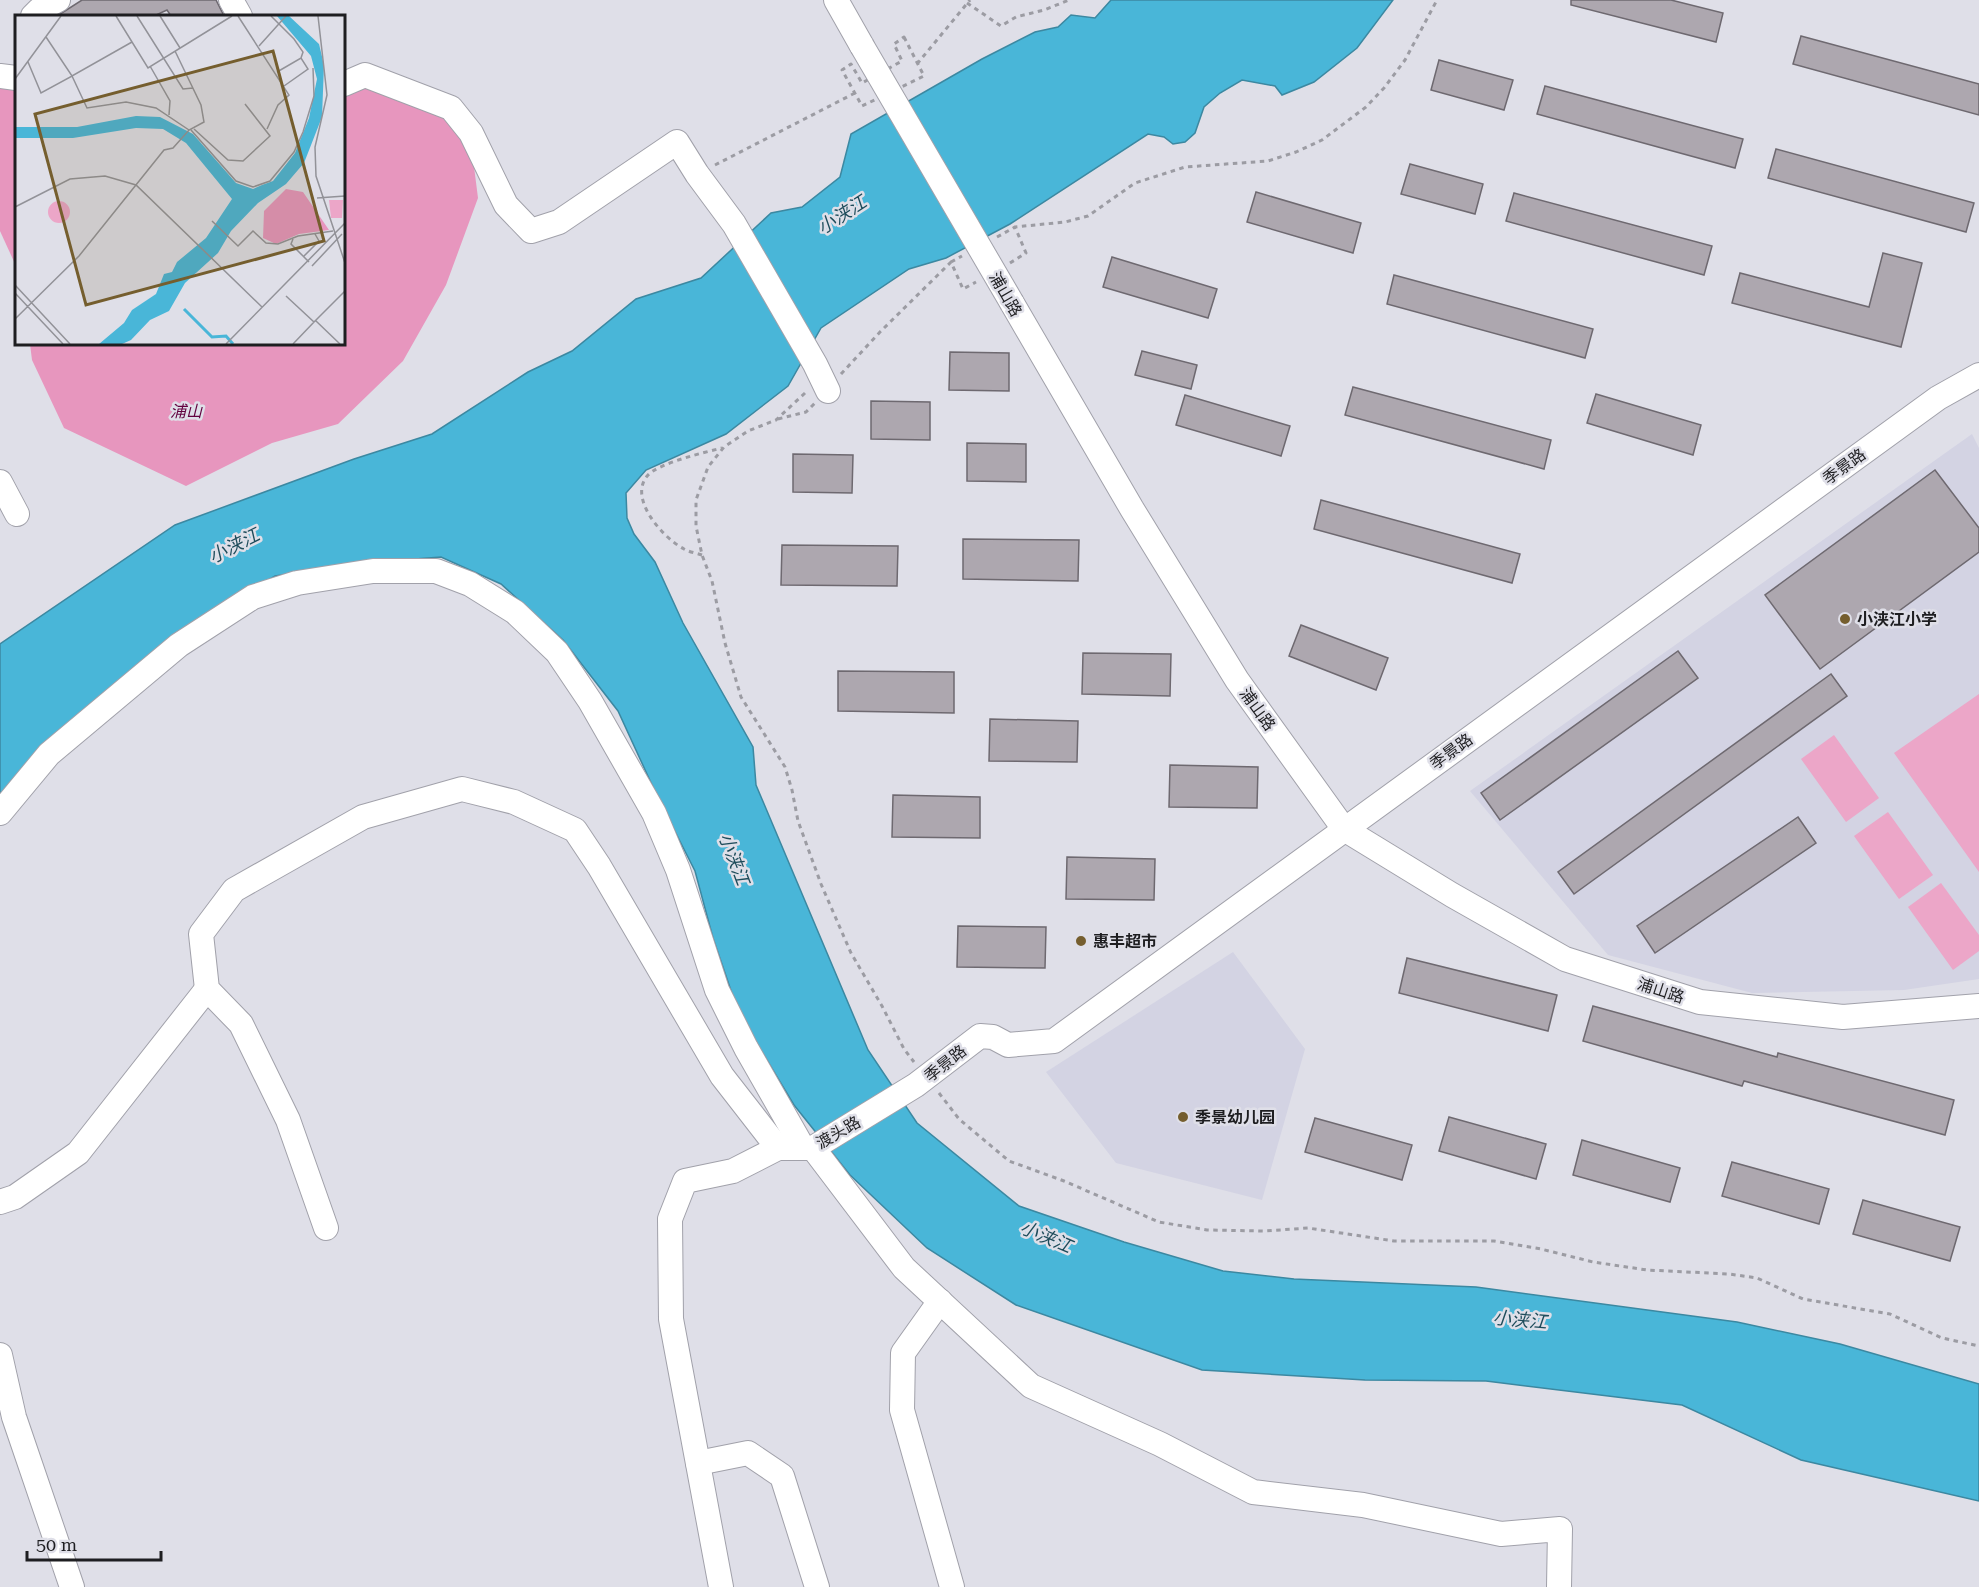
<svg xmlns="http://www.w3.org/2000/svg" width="1979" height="1587" font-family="'Roboto Serif','Noto Sans SC',serif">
<rect width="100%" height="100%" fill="#dfdfe8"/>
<g fill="#d3d3e3">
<path d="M1972 434 1979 448V979L1904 990 1752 993 1608 955 1470 791Z"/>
<path d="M1233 952 1305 1049 1262 1200 1116 1163 1046 1072Z"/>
</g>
<g fill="#eca6c8">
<path d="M1979 694V872L1894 753Z"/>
<path d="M1834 735 1879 798 1846 822 1801 759Z"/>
<path d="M1888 812 1933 875 1899 899 1854 836Z"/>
<path d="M1941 883 1979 935V951L1953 970 1908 907Z"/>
</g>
<g fill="#e796be">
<path d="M374 81 437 109 472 151 478 198 446 285 403 361 338 424 272 443 186 486 64 428 32 360 30 344H344V95Z"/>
<path d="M0 87 16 89V266L0 231Z"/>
</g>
<path fill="#49b6d8" stroke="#3c88a1" stroke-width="1.5" d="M1111 0H1393L1357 48 1314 82 1282 95 1275 86 1242 80 1220 93 1204 107 1195 133 1185 142 1173 144 1164 137 1148 134 1010 224 946 258 909 269 821 328 788 386 726 434 646 470 626 493 627 518 634 534 655 562 683 623 753 747 756 785 868 1050 917 1123 1019 1206 1124 1242 1223 1271 1294 1279 1476 1287 1737 1322 1840 1344 1979 1384V1501L1801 1460 1682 1405 1486 1381 1365 1380 1202 1370 1016 1305 927 1248 850 1175 794 1105 739 1014 713 938 695 871 658 798 618 711 563 640 501 584 441 557 362 563 275 576 170 642 0 802V644L175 525 354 459 432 434 528 372 572 351 636 299 701 278 771 213 802 207 840 177 851 134 982 59 1035 32 1058 27 1071 15 1095 18Z"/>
<g fill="#ada7af" stroke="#6e6970" stroke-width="1.5">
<path d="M82 0H216L224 16H171L167 10 154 16H57Z"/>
<path d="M1571 0H1671L1723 13 1716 42 1571 5Z"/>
<path d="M1801 36 1979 84V115L1793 64Z"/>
<path d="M1439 60 1513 80 1504 110 1431 90Z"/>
<path d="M1545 86 1743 139 1735 168 1537 114Z"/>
<path d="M1776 149 1974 203 1966 232 1768 178Z"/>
<path d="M1410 164 1483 184 1475 214 1401 194Z"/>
<path d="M1256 192 1361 223 1353 253 1247 222Z"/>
<path d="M1514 193 1712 246 1704 275 1506 221Z"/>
<path d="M1883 253 1922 263 1901 347 1732 303 1740 273 1869 307Z"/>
<path d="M1112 257 1217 289 1208 318 1103 287Z"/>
<path d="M1394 275 1593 329 1585 358 1387 304Z"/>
<path d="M1142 351 1197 365 1191 389 1135 375Z"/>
<path d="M950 352 1009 353V391L949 390Z"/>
<path d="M1353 387 1551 440 1544 469 1345 415Z"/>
<path d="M1596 394 1701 425 1693 455 1587 423Z"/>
<path d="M1185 395 1290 426 1281 456 1176 425Z"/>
<path d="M871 401 930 402V440L871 439Z"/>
<path d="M967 443 1026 444V482L967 481Z"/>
<path d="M793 454 853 455 852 493 793 492Z"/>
<path d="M1935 470 1979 528V552L1820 669 1765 595Z"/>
<path d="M1321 500 1520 554 1512 583 1314 529Z"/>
<path d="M963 539 1079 540 1078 581 963 579Z"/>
<path d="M782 545 898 546 897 586 781 585Z"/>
<path d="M1301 625 1388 658 1376 690 1289 656Z"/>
<path d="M1678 651 1698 678 1500 820 1481 793Z"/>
<path d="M1083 653 1171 654 1170 696 1082 694Z"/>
<path d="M838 671 954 672V713L838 711Z"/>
<path d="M1831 674 1847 696 1574 894 1558 872Z"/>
<path d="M990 719 1078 721 1077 762 989 761Z"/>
<path d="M1170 765 1258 767 1257 808 1169 807Z"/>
<path d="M893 795 980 797V838L892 837Z"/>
<path d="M1798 817 1816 843 1655 953 1637 926Z"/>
<path d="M1067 857 1155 859 1154 900 1066 899Z"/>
<path d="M958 926 1046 927 1045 968 957 967Z"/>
<path d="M1407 958 1557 995 1548 1031 1399 993Z"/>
<path d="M1593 1006 1777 1057 1778 1053 1954 1100 1945 1135 1744 1081 1742 1086 1583 1041Z"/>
<path d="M1449 1117 1546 1144 1536 1179 1439 1151Z"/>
<path d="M1315 1118 1412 1145 1402 1180 1305 1152Z"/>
<path d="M1582 1140 1680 1168 1670 1202 1573 1175Z"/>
<path d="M1732 1162 1829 1189 1819 1224 1722 1196Z"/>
<path d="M1863 1200 1960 1227 1950 1261 1853 1234Z"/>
</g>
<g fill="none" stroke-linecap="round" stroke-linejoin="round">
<defs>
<g id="minor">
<path d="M231 0 240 16"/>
<path d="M836 0 862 46"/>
<path d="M33 16 39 10 58 0"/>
<path d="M0 76 16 78"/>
<path d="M344 84 365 75 451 108 471 133 506 205 531 231 559 222 677 142 697 174 734 224 815 364 828 391"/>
<path d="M1012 303 1132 509 1237 680 1344 829 1452 895 1565 959 1700 1002 1843 1017 1979 1006"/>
<path d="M0 482 17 514"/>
<path d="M0 813 49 754 179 645 253 597 297 583 373 571H436L470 584 515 612 557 652 590 701 654 813 678 870 717 990 746 1048 803 1148"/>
<path d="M813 1148 904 1268 1031 1386 1160 1444 1253 1492 1363 1505 1501 1534 1560 1529 1559 1587"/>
<path d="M0 1202 15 1197 78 1153 207 989"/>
<path d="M326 1228 288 1120 241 1024 207 989 201 934 234 890 363 817 462 789 514 802 575 830 599 866 722 1076 778 1148"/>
<path d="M940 1301 903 1353 902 1410 952 1587"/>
<path d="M0 1355 14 1417 72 1587"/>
<path d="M698 1463 748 1453 782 1476 817 1587"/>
<path d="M721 1587 671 1319 670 1219 685 1181 733 1171 778 1148H813L916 1085 980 1036 993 1037 1008 1045 1054 1041 1938 398 1979 375"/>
</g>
</defs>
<use href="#minor" stroke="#a1a1aa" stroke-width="26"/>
<g stroke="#9c9ca3" stroke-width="3" stroke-dasharray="4.5 4.5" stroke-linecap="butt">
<path d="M967 3 1001 26 1016 17 1044 10 1069 0"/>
<path d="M904 37 924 76 862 106 842 70 851 64 862 83 902 61 894 44Z"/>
<path d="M917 64 970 0"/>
<path d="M715 165 855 93"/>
<path d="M997 237 1015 227"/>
<path d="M951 262 962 256"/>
<path d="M1010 263 1026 253 1015 227 1065 222 1088 216 1135 183 1185 167 1268 161 1296 152 1322 140 1366 107 1384 88 1405 60 1437 0"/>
<path d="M841 374 880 332 951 262 963 289 976 282"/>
<path d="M805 393 776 420 748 431 724 447 708 467 696 500V526L702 555 712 581 725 643 741 697 785 767 792 790 798 821 821 884 851 953 882 1006 904 1049 914 1062"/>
<path d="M778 419 806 412 815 403"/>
<path d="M702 555C696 553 689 552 684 549 663 538 627 498 648 475 659 463 706 452 722 448"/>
<path d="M939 1093 959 1119 1009 1161 1064 1181 1159 1222 1207 1230 1265 1231 1308 1228 1394 1241H1494L1541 1249 1593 1262 1647 1270 1729 1274 1757 1278 1803 1299 1890 1314 1942 1338 1979 1346"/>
</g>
<use href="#minor" stroke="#fff" stroke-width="24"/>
<defs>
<path id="minor-bridge" d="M862 46 1012 303"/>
</defs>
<use href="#minor-bridge" stroke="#a1a1aa" stroke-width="26" stroke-linecap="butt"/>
<use href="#minor-bridge" stroke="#fff" stroke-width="24"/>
</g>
<g fill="#755e2e" stroke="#dfdfe8" stroke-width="2">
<circle cx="1845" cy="619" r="6"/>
<circle cx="1081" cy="941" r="6"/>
<circle cx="1183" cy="1117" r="6"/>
</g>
<g text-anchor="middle" stroke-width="5" stroke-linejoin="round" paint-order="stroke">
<g font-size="16" fill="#1e1e21" stroke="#dfdfe8">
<text transform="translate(1006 294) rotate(60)" y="6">浦山路</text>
<text transform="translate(1844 466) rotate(-36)" y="6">季景路</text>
<text transform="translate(1258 709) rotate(54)" y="6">浦山路</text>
<text transform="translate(1451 751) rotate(-36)" y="6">季景路</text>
<text transform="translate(1661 990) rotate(18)" y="6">浦山路</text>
<text transform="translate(945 1063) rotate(-38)" y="6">季景路</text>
<text transform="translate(838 1132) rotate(-30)" y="6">渡头路</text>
</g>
<g font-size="16" font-style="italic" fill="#62003f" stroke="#dfdfe8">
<text x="186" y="417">浦山</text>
</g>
<g font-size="16" font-weight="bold" fill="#1e1e21" stroke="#dfdfe8" text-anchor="start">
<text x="1857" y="625">小浃江小学</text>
<text x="1093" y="947">惠丰超市</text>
<text x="1195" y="1123">季景幼儿园</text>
</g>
<g font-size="18" font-style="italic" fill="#1e4c5b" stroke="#dfdfe8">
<text transform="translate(842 215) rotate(-33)" y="6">小浃江</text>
<text transform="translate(234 546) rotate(-27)" y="6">小浃江</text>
<text transform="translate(734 859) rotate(69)" y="6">小浃江</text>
<text transform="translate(1046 1237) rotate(23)" y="6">小浃江</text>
<text transform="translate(1520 1320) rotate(5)" y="6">小浃江</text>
</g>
</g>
<g transform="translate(15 15)">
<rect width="330" height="330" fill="#dfdfe8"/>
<path d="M314 185H328L327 203H316ZM33 197a11 11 0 1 1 22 0a11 11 0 1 1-22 0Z" fill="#eca6c8"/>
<path d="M271 174 288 177 314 215 284 219 261 229 248 223 249 196Z" fill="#e796be"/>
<path d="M262 1H274L304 29 309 50 307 102 289 148 271 169 243 188 216 216 203 238 170 268 154 296 135 305 116 325 107 329H84L109 308 117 295 141 279 149 259 157 257 162 247 191 223 217 184 171 128 148 114 121 113 58 123H0V112H62L121 101 145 102 178 119 221 168 238 174 247 170 258 166 280 138 294 103 302 64 296 41Z" fill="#49b6d8"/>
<path fill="none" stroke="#49b6d8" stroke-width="3" d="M169 294 197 322 211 321 218 329"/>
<path fill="none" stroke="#929298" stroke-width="1.5" d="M101 1 133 53 217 1M122 1 168 74 178 73M145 1 165 33M223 1 274 80 263 90 252 114M256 1 279 24 288 37 286 43M303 1 312 80 300 132 301 161 330 248M31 22 57 61 117 27M244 31 271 1M13 47 26 78 57 61 72 93 111 87 141 93 174 115M135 51 155 86 154 100M262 57 286 43 293 54 269 71M0 64 46 1M179 114 213 145 228 146 255 121 230 89M176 115 221 166 238 172 255 166 279 137 288 117 299 81 298 53M302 183 330 181M0 192 55 164 90 161 121 170 247 292M197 206 223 231 238 216 251 228 263 229 283 221 318 216M278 224 276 229 294 247M289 241 304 226 300 219M297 251 327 219M0 270 55 329M0 278 48 329M271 281 299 307 330 276M0 304 64 241 149 135 158 133 174 115 189 107 186 90 160 36M301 306 325 329M211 329 330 208M278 329 299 307"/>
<path fill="#755e2e" fill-opacity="0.15" stroke="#755e2e" stroke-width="3" d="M258 36 309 226 71 290 20 99Z"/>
<rect width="330" height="330" fill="none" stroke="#1e1e21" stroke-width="3"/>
</g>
<path d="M27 1551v9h134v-9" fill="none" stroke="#1e1e21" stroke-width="3"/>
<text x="36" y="1551" font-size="18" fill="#1e1e21" stroke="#dfdfe8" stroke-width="4.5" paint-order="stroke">50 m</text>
</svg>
